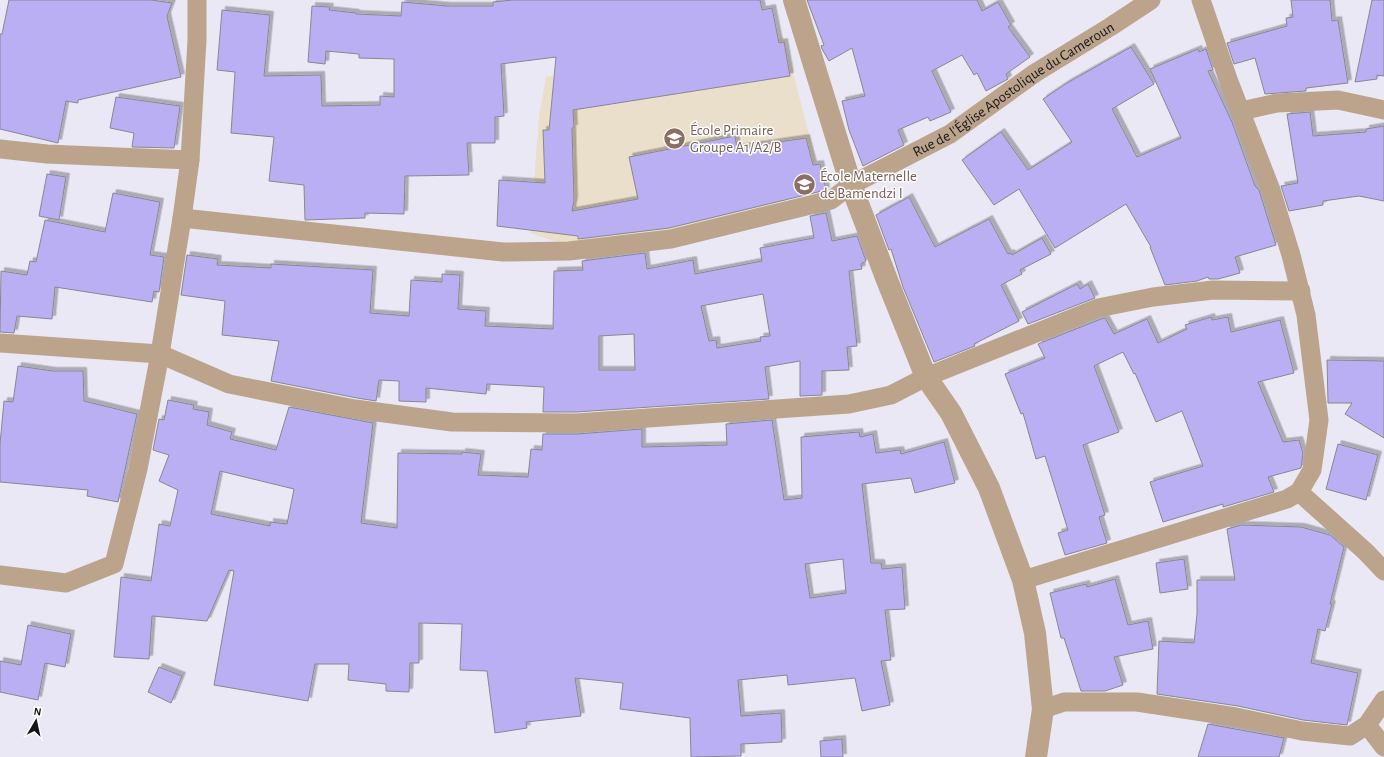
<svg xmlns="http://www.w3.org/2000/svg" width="1384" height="757" font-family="'Alegreya Sans',sans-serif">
<defs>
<filter id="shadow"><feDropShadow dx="3.5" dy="-3.5" stdDeviation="0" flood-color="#0004"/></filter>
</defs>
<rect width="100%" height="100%" fill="#eae8f4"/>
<path fill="#eadfca" d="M784 37 816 162 779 169 789 213 578 249 530 233 539 116 546 77Z"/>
<g fill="#baaff3" stroke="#888791" fill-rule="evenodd" filter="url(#shadow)">
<path d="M9 0H151L172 3 167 16 181 77 78 100V103L66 101 58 143 0 129V34H2Z"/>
<path d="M513 0H760L762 10 772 8 779 43 784 42 790 76 573 110 574 128H572L574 200 572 211 638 199 629 157 735 136 737 148 806 138 813 165 820 164 826 190 669 228 578 239V236L497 226 499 180 545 183 543 130H549L556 57 501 64 504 116 495 117V143H467L469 175 405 176 404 214 365 213V218L305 220 304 185 269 181 274 137 231 133 235 72 217 70 222 10 270 15 264 76 321 75 322 106 380 105V96L394 97V59L359 58V54L326 51 325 64 308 62 312 6 330 7 329 10 356 13V14L401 16 402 2 447 6H493V2Z"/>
<path d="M807 0H977L982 11 998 2 1011 25 1008 27 1030 57 1006 74 1008 79 986 91 977 73 974 75 962 55 932 71 951 112 930 121 928 117 898 130 904 145 863 166 849 130 842 101 865 96 852 48 829 61 822 49 821 46 824 45Z"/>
<path d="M1291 0H1330L1332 21 1338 20 1348 83 1306 88V91L1265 94 1255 58 1234 64 1227 43 1287 26 1286 18 1293 17Z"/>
<path d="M1372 0H1384V76L1377 75V79L1355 82Z"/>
<path d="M1131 47 1154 84 1112 109 1137 157 1181 138 1150 69 1198 49 1199 52 1206 49 1213 70 1208 71 1232 122 1255 186 1259 190 1276 245 1235 257 1240 273 1218 279H1209L1208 277 1197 281 1165 285 1150 247H1151L1126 204 1055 248 1019 189 994 205 962 160 1001 132 1028 170 1072 142 1043 99 1067 83Z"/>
<path d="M116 97 180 106 174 148 132 147 134 133 110 128Z"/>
<path d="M1310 112 1313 136 1366 132V129L1384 126V201L1359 196 1323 201V205L1289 211 1281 186 1298 183 1287 114Z"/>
<path d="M47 174 66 177 59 220 39 216Z"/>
<path d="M113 193 160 202 150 255 164 257 159 292 154 291 152 302 55 287 52 319 17 316 14 333 0 332 1 271 27 275 30 261 36 262 45 220 105 232Z"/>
<path d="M909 197 935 247 989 219 1008 254 1011 253 1012 255 1042 238 1051 254 1020 270 1022 274 1001 285 1019 321 974 344 975 346 934 362 903 287 891 249 889 250 876 215Z"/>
<path d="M826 213 832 241 857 236 866 261 861 264 862 269 849 271 857 346 847 347 849 370 822 371V395L800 396V361L765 367 769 399 576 412H543L544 387 487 384 486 394 426 388V402L399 401V381L379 380 376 401 357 398 271 381 279 341 222 335 225 301 181 295 187 255 218 259 217 265 271 268V264L373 270 370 313 409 316 411 280 442 282V274L460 275 458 309 486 311 485 326 553 329 554 271 583 270 582 261 645 253 647 269 693 260 695 274 762 261 760 248 814 238 810 216ZM763 294 770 336 760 337 761 341 717 348 716 340 709 341 701 306ZM634 334 635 370H599V336Z"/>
<path d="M1077 284 1080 289 1088 284 1095 298 1028 324 1022 312Z"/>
<path d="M1211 317 1212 320 1228 317 1231 332 1280 320 1294 373 1258 382 1283 442 1299 440 1303 453 1301 468 1268 477 1274 492 1223 507V504L1163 522 1150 482 1203 466 1182 411 1156 422 1135 373 1134 374 1123 352 1094 366 1119 432 1083 445 1105 515 1099 517 1107 543 1065 555 1058 533 1068 530 1045 456 1036 459 1023 413 1021 414 1005 374 1045 358 1038 344 1101 319 1105 318 1114 334 1147 319 1158 343 1187 329 1185 325Z"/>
<path d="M1327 360 1384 361V438L1345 414 1352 403H1328Z"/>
<path d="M18 366 53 371H83L84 401 137 414 118 502 87 496 88 490 0 482V444L4 401 13 402Z"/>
<path d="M168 400 194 405 193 409 209 412 207 425 232 432 230 439 276 450 289 407 373 423 361 523 397 528 398 453 462 454V452L481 454 478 475 528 477 531 449 542 450 543 434H577L642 429V447L727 445 726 424 772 420 784 500 802 498 801 437 859 432 860 437 873 434 876 453 900 450 901 454 944 442 955 483 915 493 911 478 862 484 871 563H881L882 569 902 567 905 609 885 610 891 660 881 661 890 705 862 711 855 678 788 685 787 675 738 680 741 716 781 713 782 742 741 744V756L691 757 690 718 620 709 623 683 575 678 581 716 526 722 527 728 495 733 487 671 460 670 462 624 419 623V663H410L409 692 386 691V684L348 680 349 664H315L308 701 214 685 234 571 229 570 207 621 152 616 149 659 114 657 121 577 151 581 159 524 170 526 178 490 159 481 169 455 153 450 159 419 164 420ZM220 471 294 489 287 524 270 522V526L211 514ZM843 559 846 593 810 598 805 564Z"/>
<path d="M1338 444 1378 455 1366 500 1326 489Z"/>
<path d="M1241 525 1301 527 1330 535 1344 547 1330 604H1332L1325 631 1318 629 1311 663 1358 673 1347 725 1303 720 1238 706 1157 694 1159 641 1194 643 1197 614V580H1235L1227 529Z"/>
<path d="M1184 559 1188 589 1160 593 1156 563Z"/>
<path d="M1115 579 1128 625 1148 621 1153 649 1114 657 1123 685 1105 691H1081L1064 638H1061L1050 593 1086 584 1087 587Z"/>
<path d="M28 625 71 634 65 667 45 663 38 700 0 692V661L21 665Z"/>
<path d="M159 667 182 676 171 703 148 692Z"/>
<path d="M1208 724 1284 738 1279 757H1198Z"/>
<path d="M842 739 843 757H821L820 741Z"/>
</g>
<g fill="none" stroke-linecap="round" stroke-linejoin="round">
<g stroke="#bca38c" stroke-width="19">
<path d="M1241 111 1277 103 1338 100 1384 110"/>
<path d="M0 149 47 154 190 160"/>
<path id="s1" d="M182 218 503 252 569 251 671 239 831 200 851 185 950 134 1035 73 1110 27 1151 0"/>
<path d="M0 343 160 354 229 384 355 409 452 422 576 423 849 404 891 395 926 377 1098 308 1153 297 1213 290 1301 291"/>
<path d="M1299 492 1366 552 1384 571"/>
<path d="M0 575 66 583 114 564 138 469 160 354 182 218 190 160 197 40V0"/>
<path d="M1023 580 1287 499 1299 492 1312 470 1319 420 1306 315 1291 255 1271 190 1229 82 1201 0"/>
<path d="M1043 709 1064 702H1137L1236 717 1302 731 1350 736 1367 725 1384 700"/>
<path d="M1367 725 1384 747"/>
</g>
<path stroke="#bca38c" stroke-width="22" d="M794 0 851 185 887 280 926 377 951 413 989 488 1023 580 1035 633 1043 709 1036 757"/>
</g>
<defs>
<symbol id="school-disc" viewBox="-11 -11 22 22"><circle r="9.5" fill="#8d6e63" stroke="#fff"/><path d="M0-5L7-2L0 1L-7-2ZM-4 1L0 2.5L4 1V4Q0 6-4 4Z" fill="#fff"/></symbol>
</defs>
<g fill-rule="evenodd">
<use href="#school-disc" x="662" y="126" width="25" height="25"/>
<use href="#school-disc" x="792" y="172" width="25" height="25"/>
</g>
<g text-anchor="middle" stroke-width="3" stroke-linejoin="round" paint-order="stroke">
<g font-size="15" fill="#151519" stroke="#fff">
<text dy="5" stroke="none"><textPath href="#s1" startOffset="870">Rue de l'Église Apostolique du Cameroun</textPath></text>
</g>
<g font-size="15" fill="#785e54" stroke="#fff" text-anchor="start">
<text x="690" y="135">École Primaire<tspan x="690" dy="17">Groupe A1/A2/B</tspan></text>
<text x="820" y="181">École Maternelle<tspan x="820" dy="17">de Bamendzi I</tspan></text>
</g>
</g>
<g transform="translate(36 721) rotate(9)" stroke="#ffffff" stroke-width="3" paint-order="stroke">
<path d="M0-3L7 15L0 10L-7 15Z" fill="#151519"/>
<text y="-6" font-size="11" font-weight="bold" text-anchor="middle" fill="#151519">N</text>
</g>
</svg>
